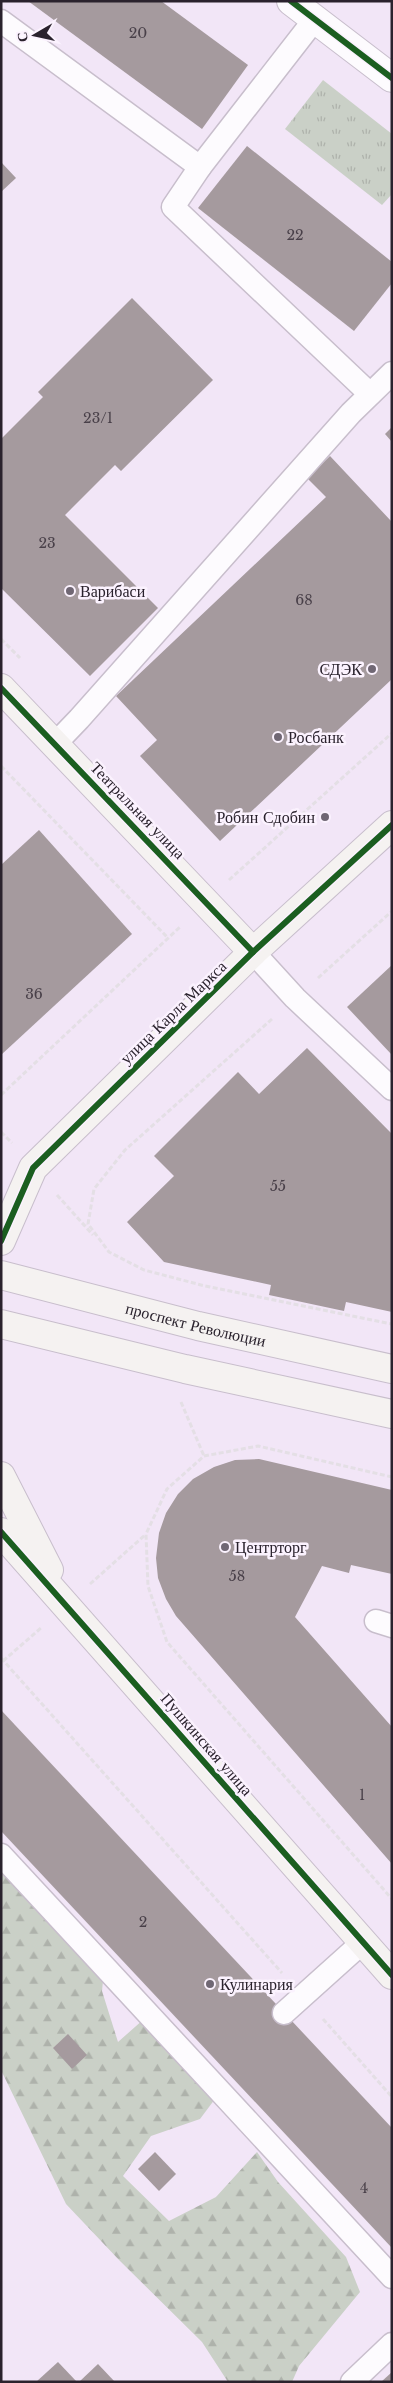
<svg xmlns="http://www.w3.org/2000/svg" width="393" height="2383" font-family="'Libre Baskerville',serif">
<defs>
<pattern id="grass-tufts" width="24" height="20" patternUnits="userSpaceOnUse" patternTransform="scale(1.25)"><rect width="24" height="20" fill="#cad0c7"/><path d="M3 7l-1-3M5 7V3M7 7l1-3M15 17l-1-3M17 17v-4M19 17l1-3" fill="none" stroke="#aeb2ab"/></pattern>
<pattern id="forest-firs" width="22" height="20" patternUnits="userSpaceOnUse" patternTransform="scale(1.25)"><rect width="22" height="20" fill="#cad0c7"/><path d="M5 1l3.5 6h-7zM16 11l3.5 6h-7z" fill="#aeb2ab"/></pattern>
</defs>
<rect width="100%" height="100%" fill="#f2e6f7"/>
<path fill="url(#grass-tufts)" d="M323 80 392 134V194L382 205 285 129Z"/>
<path fill="url(#forest-firs)" d="M1 1850 105 1961 102 1991 118 2042 144 2019 224 2087 200 2119 151 2136 123 2176 169 2221 216 2197 257 2152 278 2182 346 2257 360 2292 299 2366 292 2382H228L202 2342 120 2261 66 2204 1 2070Z"/>
<g fill="#a59a9e">
<path d="M28 1H161L248 65 202 129Z"/>
<path d="M247 146 392 262V283L354 331 198 208Z"/>
<path d="M1 162 16 178 1 192Z"/>
<path d="M132 298 213 380 121 471 115 465 65 515 158 608 90 676 1 588V439L43 397 38 392Z"/>
<path d="M392 427V442L385 434Z"/>
<path d="M330 456 392 522V679L220 841 140 756 157 740 116 696 326 497 307 478Z"/>
<path d="M39 830 132 934 1 1055V865Z"/>
<path d="M392 965V1055L347 1007Z"/>
<path d="M307 1048 392 1134V1312L346 1302 344 1311 269 1295 271 1285 164 1262 127 1222 174 1176 154 1156 238 1072 259 1094Z"/>
<path d="M259 1459 392 1490V1574L351 1565 349 1573 322 1566 295 1617 392 1727V1864L176 1616 166 1599 158 1578 156 1558 159 1533 166 1513 178 1494 193 1479 214 1467 235 1460Z"/>
<path d="M1 1710 392 2128V2248L1 1831Z"/>
<path d="M68 2034 87 2055 72 2069 53 2048Z"/>
<path d="M155 2152 176 2174 159 2191 138 2169Z"/>
<path d="M58 2362 77 2382H36Z"/>
<path d="M98 2364 115 2382H79Z"/>
<path d="M392 2372V2382H381Z"/>
</g>
<g fill="none" stroke-linecap="round" stroke-linejoin="round">
<defs>
<g id="lane">
<path d="M1 21 200 167 315 19"/>
<path d="M200 167 173 207 370 394"/>
<path d="M55 744 79 719 351 413 392 373"/>
<path d="M253 952 295 998 392 1089"/>
<path d="M376 1621 392 1626"/>
<path d="M1 1855 392 2277"/>
<path d="M284 2013 363 1942"/>
<path d="M352 2382 392 2344"/>
</g>
<path id="street" d="M291 1 392 78"/>
<g id="secondary">
<path d="M1 688 253 952"/>
<path d="M1 1241 33 1168 253 952 392 825"/>
<path id="s1" d="M1 1275 198 1326 392 1369"/>
<path d="M1 1324 185 1369 392 1414"/>
<path d="M1 1476 49 1570"/>
<path d="M1 1532 392 1975"/>
</g>
</defs>
<use href="#lane" stroke="#c8becc" stroke-width="25"/>
<use href="#street" stroke="#c8becc" stroke-width="30"/>
<use href="#secondary" stroke="#c8becc" stroke-width="30"/>
<g stroke="#e4dfe5" stroke-width="3" stroke-dasharray="5 2.5" stroke-linecap="butt">
<path d="M1 639 20 658"/>
<path d="M1 766 168 938"/>
<path d="M229 880 392 733"/>
<path d="M318 978 392 911"/>
<path d="M272 1019 125 1150 94 1189 88 1224 109 1252 144 1270 205 1286 392 1324"/>
<path d="M1 1095 181 926"/>
<path d="M1 1132 12 1143"/>
<path d="M57 1195 93 1235"/>
<path d="M181 1402 204 1456"/>
<path d="M392 1477 258 1446 204 1456 167 1489 146 1534 148 1586 167 1642 392 1899"/>
<path d="M90 1584 145 1535"/>
<path d="M1 1658 282 1973"/>
<path d="M3 1661 41 1628"/>
<path d="M323 2019 392 2097"/>
</g>
<use href="#lane" stroke="#fdfbfe" stroke-width="22"/>
<use href="#street" stroke="#fdfbfe" stroke-width="28"/>
<use href="#secondary" stroke="#f5f2f1" stroke-width="28"/>
<defs>
<g id="cycleway">
<path d="M291 1 392 78"/>
<path d="M1 688 253 952"/>
<path d="M1 1241 33 1168 253 952 392 825"/>
<path d="M1 1532 392 1975"/>
</g>
</defs>
<use href="#cycleway" stroke="#fbf2fe" stroke-width="9"/>
<use href="#cycleway" stroke="#1b5e20" stroke-width="6"/>
</g>
<g fill="#706774" stroke="#fbf2fe" stroke-width="2">
<circle cx="70" cy="591" r="5"/>
<circle cx="372" cy="669" r="5"/>
<circle cx="278" cy="737" r="5"/>
<circle cx="325" cy="817" r="5"/>
<circle cx="225" cy="1547" r="5"/>
<circle cx="210" cy="1984" r="5"/>
</g>
<g text-anchor="middle" stroke-width="5" stroke-linejoin="round" paint-order="stroke">
<g font-size="14" fill="#494049">
<text x="138" y="38">20</text>
<text x="295" y="240">22</text>
<text x="98" y="423">23/1</text>
<text x="47" y="548">23</text>
<text x="304" y="605">68</text>
<text x="34" y="999">36</text>
<text x="278" y="1191">55</text>
<text x="237" y="1581">58</text>
<text x="362" y="1800">1</text>
<text x="143" y="1927">2</text>
<text x="364" y="2193">4</text>
</g>
<g font-size="16" fill="#2a222d" stroke="#fbf2fe" text-anchor="start">
<text x="80" y="597">Варибаси</text>
<text x="362" y="675" text-anchor="end">СДЭК</text>
<text x="288" y="743">Росбанк</text>
<text x="315" y="823" text-anchor="end">Робин Сдобин</text>
<text x="235" y="1553">Центрторг</text>
<text x="220" y="1990">Кулинария</text>
</g>
<g font-size="16" fill="#2a222d" stroke="#fbf2fe">
<text transform="translate(138 810) rotate(46)" y="6">Театральная улица</text>
<text transform="translate(173 1012) rotate(-44)" y="6">улица Карла Маркса</text>
<text dy="6" stroke="none"><textPath href="#s1" startOffset="201">проспект Революции</textPath></text>
<text transform="translate(207 1744) rotate(49)" y="6">Пушкинская улица</text>
</g>
</g>
<rect width="393" height="2383" fill="none" stroke="#2a222d" stroke-width="5"/>
<g transform="translate(35 35) rotate(261)" stroke="#fbf2fe" stroke-width="4" paint-order="stroke">
<path d="M0-4L9 19L0 12L-9 19Z" fill="#2a222d"/>
<text y="-8" font-size="14" font-weight="bold" text-anchor="middle" fill="#2a222d">С</text>
</g>
</svg>
